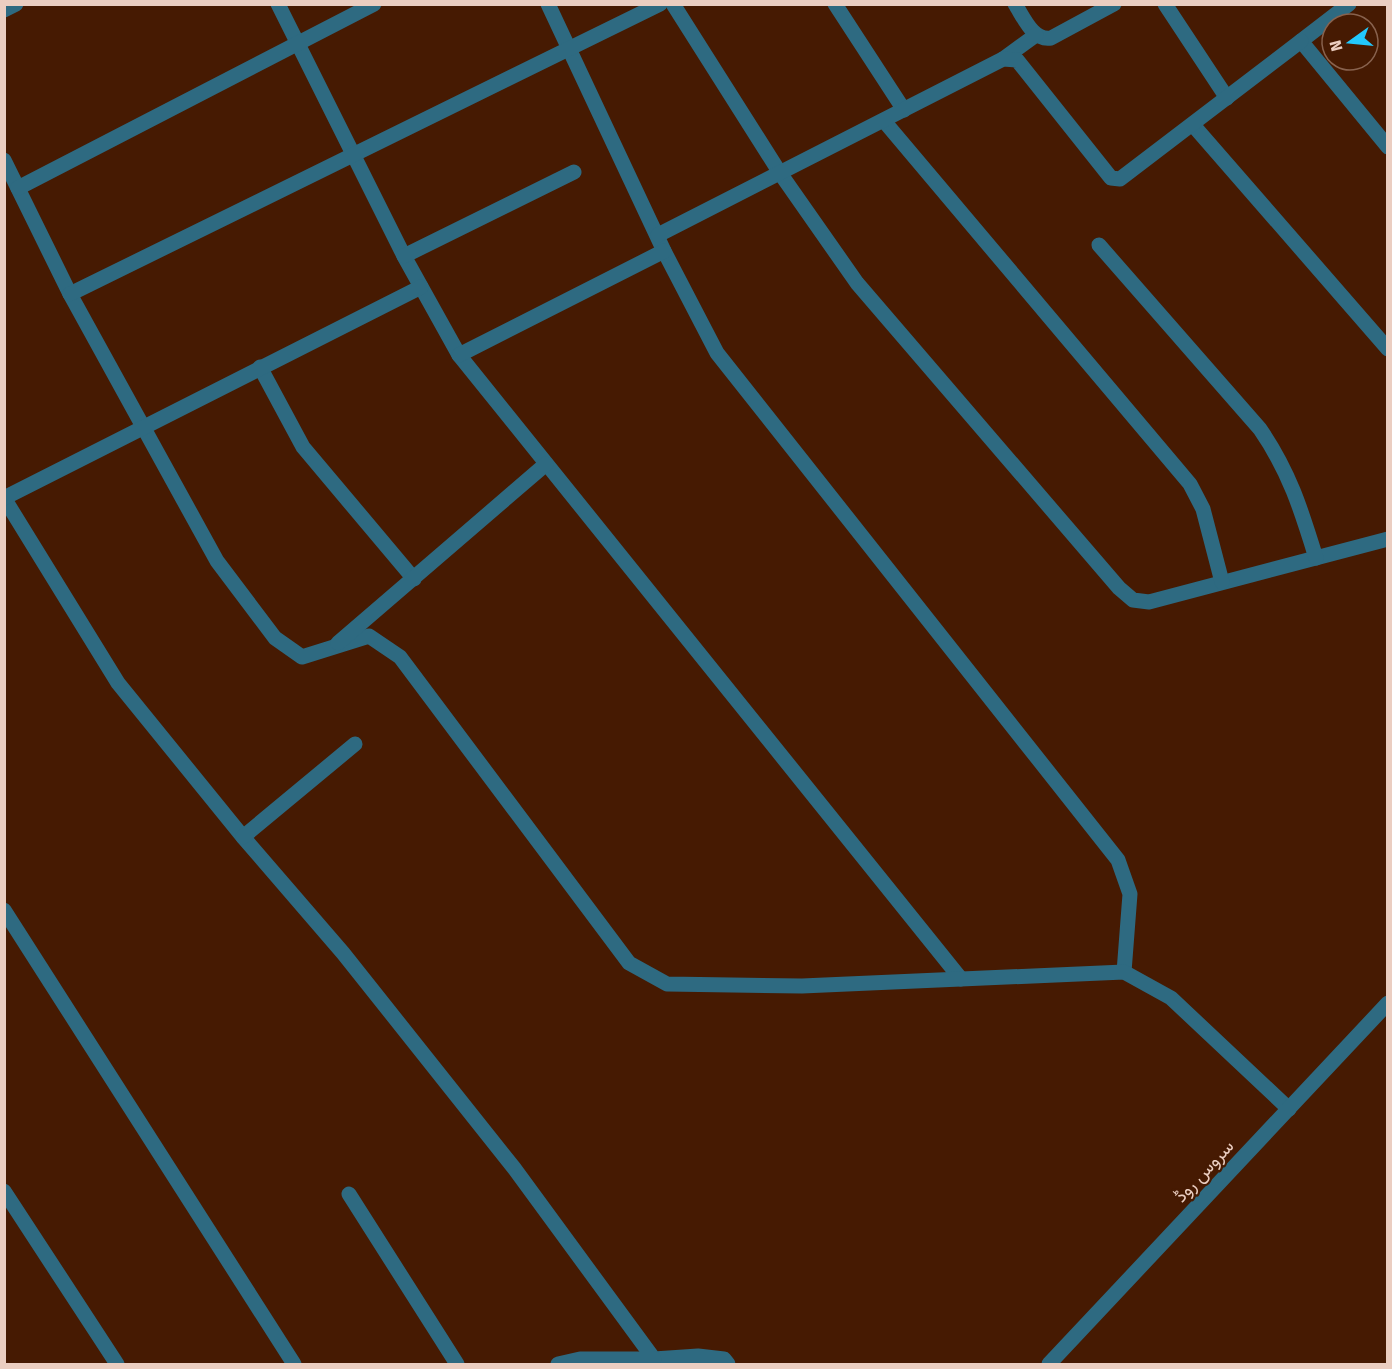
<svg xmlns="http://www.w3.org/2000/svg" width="1392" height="1369" font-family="'Fira Sans',Vazirmatn,sans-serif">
<rect width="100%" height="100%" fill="#461a02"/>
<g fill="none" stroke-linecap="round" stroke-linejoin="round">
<g stroke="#2e6a81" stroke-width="15">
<path d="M278 4 404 256 459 355 961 979"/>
<path d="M548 4 664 251 717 353 1118 860 1130 894 1124 972"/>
<path d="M673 4 780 173 857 283 1119 588 1133 600 1149 602 1388 539"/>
<path d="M835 4 904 110"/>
<path d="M1015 4C1024 18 1033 41 1051 38L1114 4"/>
<path d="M1165 4 1227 98"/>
<path d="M1349 4 1301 41 1388 147"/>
<path d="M4 10 16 4"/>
<path d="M1003 59 1036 35"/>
<path d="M884 121 1190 484 1203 509 1222 582"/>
<path d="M1193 125 1388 349"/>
<path d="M4 160 70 294 217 561 275 638 302 657 369 636 400 657 629 963 667 984 802 986 1124 972 1171 998 1289 1109"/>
<path d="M18 188 374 4"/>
<path d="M658 235 1003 59 1017 60 1111 178 1120 179 1301 41"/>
<path d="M1099 245 1260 429C1289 471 1301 509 1316 558"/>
<path d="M404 256 574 172"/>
<path d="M70 294 660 4"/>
<path d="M459 355 664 251"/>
<path d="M260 367 303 447 414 579"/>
<path d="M4 498 118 683 243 837 343 953 514 1168 654 1359 698 1356 724 1359 728 1364"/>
<path d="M4 498 421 287"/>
<path d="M338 643 546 464"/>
<path d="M243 837 355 744"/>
<path d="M4 910 294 1364"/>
<path d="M4 1191 117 1364"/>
<path d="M349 1194 457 1364"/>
<path d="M558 1364 580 1359H654"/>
<path d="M1049 1364 1388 1003"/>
</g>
</g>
<g text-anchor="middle" stroke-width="4.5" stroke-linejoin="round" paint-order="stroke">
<g font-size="18" fill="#ebcec1" stroke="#461a02">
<text transform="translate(1204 1171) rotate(-47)" y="6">سروس روڈ</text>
</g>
</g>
<rect width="1392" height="1369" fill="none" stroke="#ebcec1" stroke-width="12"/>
<g transform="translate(1350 42) rotate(255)"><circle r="28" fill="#461a02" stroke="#88624e" stroke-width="1.5"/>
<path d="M0-4.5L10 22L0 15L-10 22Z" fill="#23c9fe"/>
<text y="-9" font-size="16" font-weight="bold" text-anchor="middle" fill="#ebcec1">N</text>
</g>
</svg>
